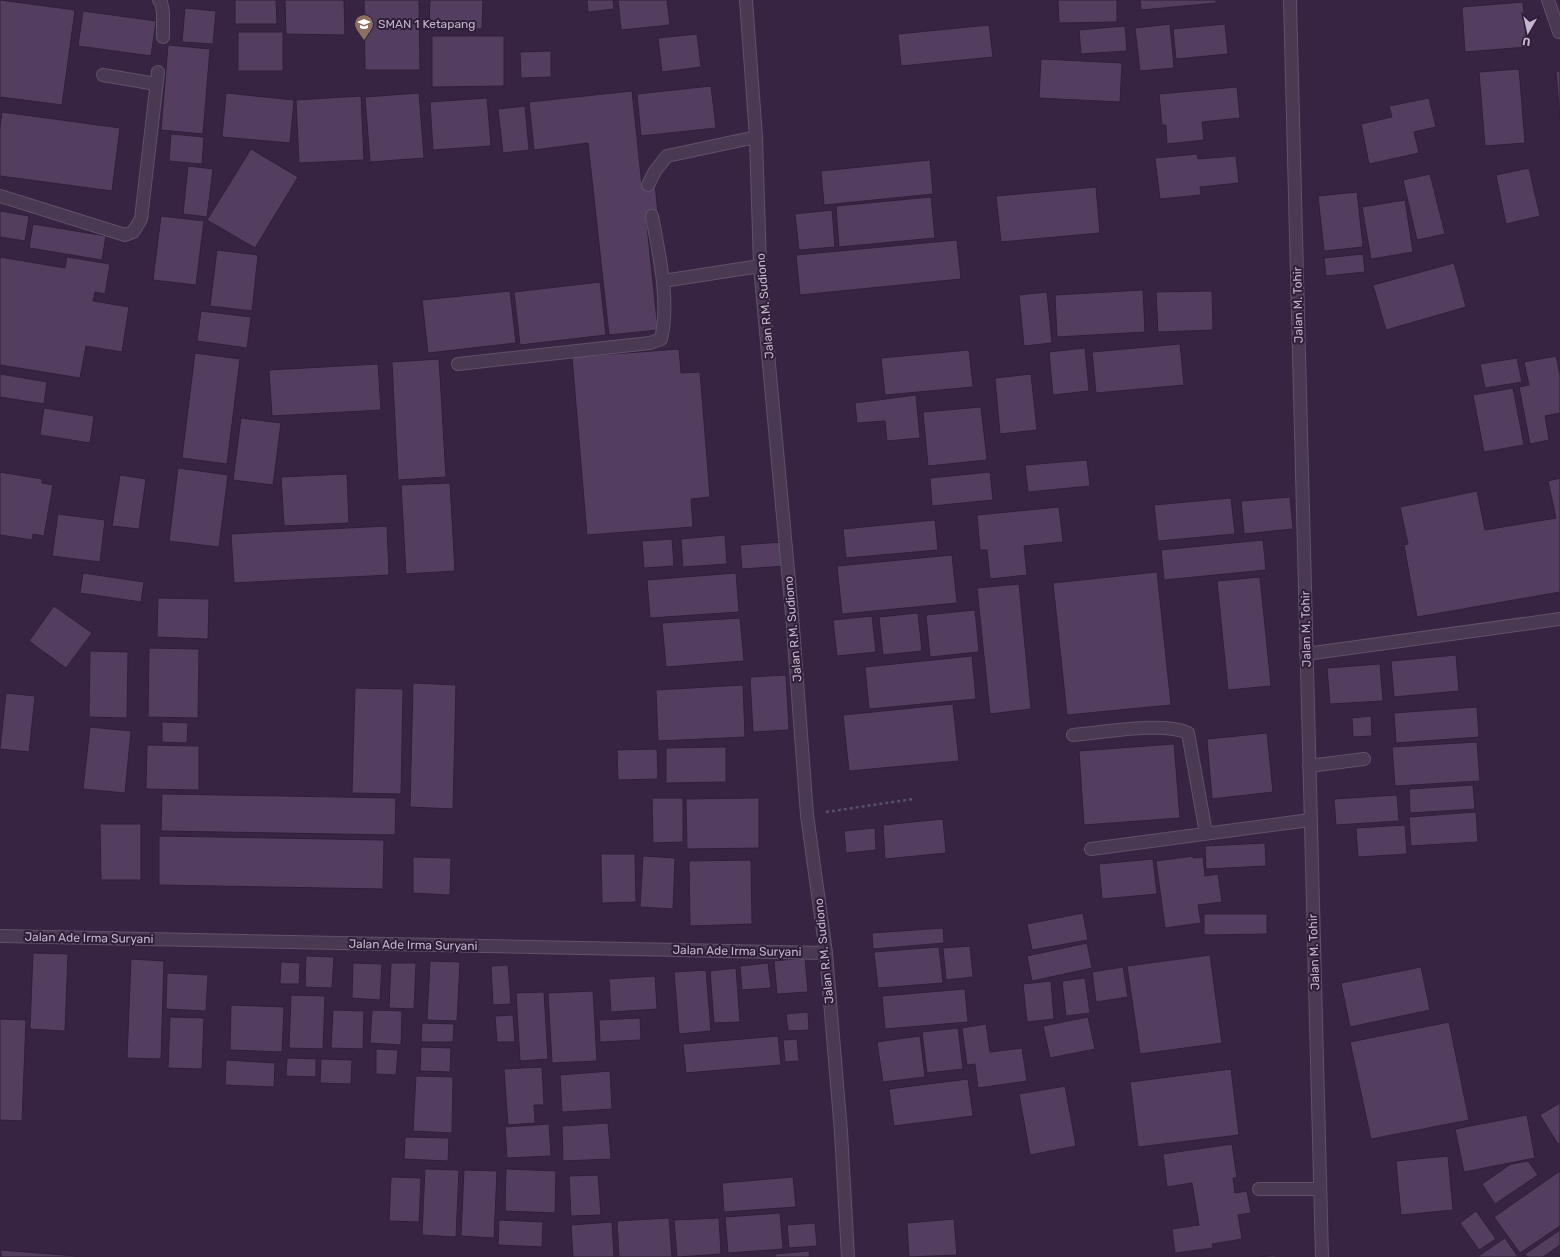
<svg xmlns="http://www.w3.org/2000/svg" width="1560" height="1257" font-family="Rubik,sans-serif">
<rect width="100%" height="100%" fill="#372443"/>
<g fill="#533e60" stroke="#301f3a">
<path d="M0 0 75 10 62 105 0 97Z"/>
<path d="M235 0H276L277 24H235Z"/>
<path d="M285 0H344L345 35 286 34Z"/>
<path d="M364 0H419L420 70H365Z"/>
<path d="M430 0H483L482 29 429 28Z"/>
<path d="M587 0H613L614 9 588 12Z"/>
<path d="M618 0H667L670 25 621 30Z"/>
<path d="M1058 0H1117V22L1059 23Z"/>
<path d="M1140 0H1216V3L1141 10Z"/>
<path d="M1523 2 1527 47 1465 52 1462 7Z"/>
<path d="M185 8 216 11 213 44 182 42Z"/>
<path d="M83 11 156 21 151 56 78 46Z"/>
<path d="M1170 24 1174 68 1140 71 1135 28Z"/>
<path d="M1225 24 1228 54 1176 59 1173 29Z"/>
<path d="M989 25 993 57 901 66 898 34Z"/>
<path d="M1125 26 1127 51 1081 54 1079 30Z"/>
<rect x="238" y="32" width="45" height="39"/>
<path d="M697 34 701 67 662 72 658 38Z"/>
<path d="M432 36H504V86L432 87Z"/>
<path d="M168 45 210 49 203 134 161 130Z"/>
<path d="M551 51V77L521 78 520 52Z"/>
<path d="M1041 59 1122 63 1120 102 1039 98Z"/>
<path d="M1519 69 1525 143 1485 146 1479 72Z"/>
<path d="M1556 71H1560V121Z"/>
<path d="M711 86 716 128 641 136 637 94Z"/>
<path d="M1237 87 1240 118 1202 122 1204 140 1167 144 1166 125H1162L1159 94Z"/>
<path d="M632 91 642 186 655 184 658 214 646 216 658 330 609 335 588 143 534 150 529 102Z"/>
<path d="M226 93 294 100 290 143 222 137Z"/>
<path d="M419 93 424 158 370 162 365 97Z"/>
<path d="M361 96 364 160 299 163 296 100Z"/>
<path d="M487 98 491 146 433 150 430 102Z"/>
<path d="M1429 98 1436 127 1414 132 1419 153 1369 164 1361 124 1392 117 1389 106Z"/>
<path d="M525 106 529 150 503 153 498 109Z"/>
<path d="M2 112 120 128 112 191 0 176V128Z"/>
<path d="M171 134 204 137 202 164 169 161Z"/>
<path d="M251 149 298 177 255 248 207 220Z"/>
<path d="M1197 154 1198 159 1236 156 1239 183 1200 187 1201 195 1160 199 1155 158Z"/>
<path d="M930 160 933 194 824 205 821 171Z"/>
<path d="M188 166 213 169 207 217 183 214Z"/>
<path d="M1529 168 1540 216 1506 224 1496 175Z"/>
<path d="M1430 174 1445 234 1417 240 1403 180Z"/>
<path d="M1096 187 1100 233 1001 242 996 196Z"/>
<path d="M1357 192 1363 247 1324 251 1318 196Z"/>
<path d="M931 197 935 238 839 247 836 206Z"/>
<path d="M1405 200 1413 252 1371 259 1362 207Z"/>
<path d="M832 210 835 247 799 250 795 214Z"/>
<path d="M0 211 29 216 25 241 0 237Z"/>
<path d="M161 216 204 221 196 285 153 280Z"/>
<path d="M33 224 106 236 102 260 29 248Z"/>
<path d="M957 240 961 279 800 295 796 255Z"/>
<path d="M217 250 258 255 252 311 210 306Z"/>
<path d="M1363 254 1365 272 1326 276 1324 258Z"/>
<path d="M0 257 65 268 67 257 110 264 105 294 95 292 93 301 129 307 122 352 86 346 80 378 0 365Z"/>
<path d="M1454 263 1466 307 1386 330 1373 285Z"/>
<path d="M600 282 606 335 520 345 514 292Z"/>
<path d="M1143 290 1145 332 1057 337 1055 295Z"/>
<path d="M510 291 516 343 428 353 422 300Z"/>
<path d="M1212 291 1213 330 1158 332 1156 292Z"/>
<path d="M1047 292 1052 343 1024 346 1019 295Z"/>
<path d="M201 311 251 317 247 348 197 341Z"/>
<path d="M1180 344 1184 385 1096 393 1092 352Z"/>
<path d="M1085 348 1089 391 1053 395 1049 352Z"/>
<path d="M679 349 681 373 700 372 710 497 691 499 693 527 587 535 572 357Z"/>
<path d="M969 350 973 387 885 395 881 358Z"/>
<path d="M195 353 240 359 227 464 182 458Z"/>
<path d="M1556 356 1560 375V413L1545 416 1549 440 1530 444 1519 387 1529 385 1524 362Z"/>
<path d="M1517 358 1522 382 1485 388 1480 364Z"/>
<path d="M439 359 446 477 398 480 392 362Z"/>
<path d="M378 364 381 410 272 416 269 370Z"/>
<path d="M0 374 47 382 44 404 0 397Z"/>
<path d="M1031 374 1037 430 1000 434 995 378Z"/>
<path d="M1513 388 1524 445 1484 452 1473 395Z"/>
<path d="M916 395 920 438 887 441 885 421 857 423 855 403Z"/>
<path d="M981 407 987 460 928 466 923 412Z"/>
<path d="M44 408 94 416 90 443 40 435Z"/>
<path d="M241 418 281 423 273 485 233 480Z"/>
<path d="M1087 460 1090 486 1028 492 1025 465Z"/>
<path d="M178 468 228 475 219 547 169 541Z"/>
<path d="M0 472 42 479V483L53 485 44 536 33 534 32 540 0 535Z"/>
<path d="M990 472 993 500 932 506 930 478Z"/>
<path d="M347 474 349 523 284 526 281 477Z"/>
<path d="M120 475 146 479 139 529 112 526Z"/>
<path d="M1560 478V592L1417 617 1404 545 1408 544 1400 507 1477 491 1485 530 1556 518 1548 481Z"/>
<path d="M450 483 455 571 406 574 401 485Z"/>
<path d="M1290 497 1293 529 1244 534 1241 501Z"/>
<path d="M1231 498 1235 534 1158 541 1154 505Z"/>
<path d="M1059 507 1063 542 1024 546 1027 575 990 579 987 550H980L977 515Z"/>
<path d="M58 514 105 520 100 562 52 556Z"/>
<path d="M935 520 938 550 846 558 843 529Z"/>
<path d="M387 526 389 575 234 583 231 534Z"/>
<path d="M725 535 727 564 683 567 681 539Z"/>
<path d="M672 539 674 566 644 568 642 541Z"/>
<path d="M1263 540 1266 570 1164 580 1161 550Z"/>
<path d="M783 542 785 566 742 569 740 545Z"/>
<path d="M952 555 957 603 842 614 837 566Z"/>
<path d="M1157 572 1171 705 1067 715 1053 583Z"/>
<path d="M83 573 144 582 141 602 80 593Z"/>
<path d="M736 573 739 612 650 618 647 580Z"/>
<path d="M1260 577 1271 686 1228 690 1217 581Z"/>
<path d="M1019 584 1031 709 990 714 977 588Z"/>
<path d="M158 598 209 599 208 639 157 637Z"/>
<path d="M54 606 92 633 66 668 29 641Z"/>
<path d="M975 610 979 652 930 657 926 615Z"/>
<path d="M918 613 922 651 883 655 879 617Z"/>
<path d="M872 616 876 652 837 656 833 620Z"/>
<path d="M740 618 744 661 666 667 662 623Z"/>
<path d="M149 648 199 649 198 718 148 717Z"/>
<path d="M90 651 128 652 127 718 89 717Z"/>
<path d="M1456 655 1459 691 1394 697 1391 661Z"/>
<path d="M972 656 976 699 869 709 865 667Z"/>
<path d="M1380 664 1383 701 1330 704 1327 668Z"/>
<path d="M786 675 789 730 753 732 750 677Z"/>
<path d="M413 683 456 685 453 809 410 807Z"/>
<path d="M743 685 745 737 658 741 656 690Z"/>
<path d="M355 688 403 689 401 794 352 793Z"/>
<path d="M6 693 35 696 29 752 0 749Z"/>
<path d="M953 704 959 761 849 771 843 715Z"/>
<path d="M1477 707 1479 737 1396 743 1394 713Z"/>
<path d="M1371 716 1372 736 1353 737 1352 718Z"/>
<path d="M162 722 188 723 187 743 162 742Z"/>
<path d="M90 727 131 731 125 793 83 789Z"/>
<path d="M1267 733 1273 792 1212 799 1207 739Z"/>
<path d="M1477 742 1480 781 1395 786 1392 747Z"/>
<path d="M1174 744 1180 818 1084 825 1079 751Z"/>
<path d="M147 745 199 746V790L146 789Z"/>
<path d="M726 747V782L666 783V748Z"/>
<path d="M657 749 658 779 618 780 617 750Z"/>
<path d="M1473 785 1475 809 1410 813 1409 789Z"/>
<path d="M162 794 396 798 395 835 161 831Z"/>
<path d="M1397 795 1399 821 1336 825 1334 799Z"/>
<path d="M652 798H683V842L653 843Z"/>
<path d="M759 798V848L687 849 686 799Z"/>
<path d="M1476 812 1478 842 1411 846 1409 817Z"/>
<path d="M943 819 946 853 885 859 883 825Z"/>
<path d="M100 824H141V880H101Z"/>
<path d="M1405 825 1407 854 1358 857 1356 828Z"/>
<path d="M875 828 876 850 846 853 844 831Z"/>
<path d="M159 836 384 840 383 889 159 885Z"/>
<path d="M1265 843 1266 866 1206 869 1205 846Z"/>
<path d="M601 854H635L636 902 602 903Z"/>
<path d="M643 856 675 858 673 909 640 907Z"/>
<path d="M1193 856V858L1203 857 1205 876 1218 874 1222 902 1198 905 1201 923 1165 928 1156 861Z"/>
<path d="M413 857 451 858 450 895 413 893Z"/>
<path d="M1153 859 1157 894 1102 899 1099 864Z"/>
<path d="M751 860 752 924 690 926 689 861Z"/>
<path d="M1083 913 1088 940 1032 950 1027 924Z"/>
<path d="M1204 914H1267V934L1204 935Z"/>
<path d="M943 928 944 943 873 949 872 933Z"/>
<path d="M1087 943 1092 968 1032 981 1027 956Z"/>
<path d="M970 946 973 977 946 980 943 948Z"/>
<path d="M939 947 943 983 878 988 874 952Z"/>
<path d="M33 953 68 954 65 1031 30 1029Z"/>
<path d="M1210 955 1222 1043 1140 1054 1127 966Z"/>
<path d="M306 956 334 957 332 988 305 987Z"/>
<path d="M805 958 808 992 777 994 774 961Z"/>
<path d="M131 959 164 961 161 1059 127 1058Z"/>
<path d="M430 961 460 962 457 1021 427 1020Z"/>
<path d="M281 962 300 963 299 984H280Z"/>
<path d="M353 963 382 964 380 1000 352 998Z"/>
<path d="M391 963H416L414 1009 389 1008Z"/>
<path d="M768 963 771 988 742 990 740 966Z"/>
<path d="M508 965 511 1004 493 1005 491 966Z"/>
<path d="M1123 967 1128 997 1096 1002 1092 972Z"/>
<path d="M1421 967 1430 1010 1350 1027 1341 983Z"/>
<path d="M736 968 740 1022 714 1023 710 971Z"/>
<path d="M706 970 711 1031 679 1034 674 972Z"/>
<path d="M167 973 208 975 206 1011 166 1009Z"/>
<path d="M655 976 657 1009 611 1012 609 979Z"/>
<path d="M1085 978 1090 1013 1066 1016 1062 981Z"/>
<path d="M1051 981 1054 1019 1027 1022 1023 984Z"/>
<path d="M965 989 968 1022 885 1029 882 996Z"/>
<path d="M593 991 597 1061 552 1063 548 993Z"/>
<path d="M544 992 548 1059 520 1061 516 993Z"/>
<path d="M291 995 325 996 323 1049 289 1048Z"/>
<path d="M231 1005 284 1007 282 1052 230 1050Z"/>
<path d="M333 1010 364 1011 363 1049 331 1048Z"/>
<path d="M372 1010 402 1011 401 1045 370 1043Z"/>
<path d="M808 1012 809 1030 788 1031 786 1014Z"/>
<path d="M513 1015 515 1042H497L495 1016Z"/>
<path d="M170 1017 204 1018 202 1069 168 1068Z"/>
<path d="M1088 1017 1095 1049 1050 1058 1043 1026Z"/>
<path d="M640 1018 641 1040 600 1042 599 1020Z"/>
<path d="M0 1019 26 1020 22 1121 0 1120Z"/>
<path d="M1449 1022 1469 1120 1371 1139 1350 1042Z"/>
<path d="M422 1023 454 1024 453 1042H421Z"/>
<path d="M986 1024 990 1052 1022 1048 1027 1081 978 1088 975 1064 967 1065 962 1028Z"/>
<path d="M958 1028 963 1069 927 1073 922 1032Z"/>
<path d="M778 1036 781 1065 686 1073 683 1044Z"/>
<path d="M920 1036 925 1077 883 1082 877 1042Z"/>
<path d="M797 1039 799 1061 785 1062 783 1040Z"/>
<path d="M421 1047 451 1048 450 1072 420 1071Z"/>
<path d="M376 1049 398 1050 396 1075 376 1074Z"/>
<path d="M287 1058 316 1059V1077L286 1076Z"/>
<path d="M321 1059 352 1060 351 1084 320 1083Z"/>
<path d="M226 1060 275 1063 274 1087 225 1085Z"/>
<path d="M542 1067 544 1105H534L535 1123 508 1125 504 1069Z"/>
<path d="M1231 1069 1239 1135 1138 1147 1130 1082Z"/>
<path d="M610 1071 612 1109 562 1112 560 1075Z"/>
<path d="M416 1076 453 1077 452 1133 413 1131Z"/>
<path d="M968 1079 973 1116 894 1126 889 1089Z"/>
<path d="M1065 1086 1076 1146 1030 1155 1019 1094Z"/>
<path d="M1560 1103V1143L1558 1144 1540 1115Z"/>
<path d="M1527 1115 1535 1158 1464 1172 1455 1129Z"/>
<path d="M608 1123 611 1159 563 1161 562 1126Z"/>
<path d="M549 1124 551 1156 507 1158 505 1127Z"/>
<path d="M405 1137 449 1138 448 1161 404 1159Z"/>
<path d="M1232 1144 1237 1178H1233L1235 1193 1247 1191 1251 1213 1238 1215 1242 1239 1212 1244 1213 1248 1175 1253 1172 1229 1199 1225 1192 1183 1167 1187 1163 1154Z"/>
<path d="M1448 1156 1453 1210 1401 1215 1396 1161Z"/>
<path d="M1528 1161 1538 1175 1495 1204 1482 1184 1511 1164Z"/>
<path d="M425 1169 459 1170 456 1237 422 1235Z"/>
<path d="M506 1169 556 1171 555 1213 505 1211Z"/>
<path d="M464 1170 497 1171 494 1238 461 1236Z"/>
<path d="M1560 1171V1226L1520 1253 1494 1217Z"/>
<path d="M598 1175 601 1215 571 1216 569 1176Z"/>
<path d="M391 1177 421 1178 419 1222 389 1221Z"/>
<path d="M793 1177 796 1207 724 1212 722 1183Z"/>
<path d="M1476 1211 1496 1239 1479 1250 1460 1223Z"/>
<path d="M780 1213 783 1249 728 1253 725 1217Z"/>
<path d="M669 1218 672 1257H619L617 1221Z"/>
<path d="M719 1218 721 1254 677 1257 674 1220Z"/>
<path d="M954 1219 957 1255 909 1257 907 1223Z"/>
<path d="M499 1220 543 1222 542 1247 498 1245Z"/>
<path d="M612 1222 614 1257H573L571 1225Z"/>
<path d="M815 1223 817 1246 789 1248 787 1225Z"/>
<path d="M1560 1230V1245L1543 1257H1527L1525 1254Z"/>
<path d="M1505 1238 1518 1257H1477Z"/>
<path d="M1 1250 76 1256V1257H1Z"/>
<path d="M809 1251 810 1257H775V1254Z"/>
<path d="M1276 1255V1257H1259Z"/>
</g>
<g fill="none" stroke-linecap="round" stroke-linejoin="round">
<defs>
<g id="service">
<path d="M159 0 161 2 163 12V37"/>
<path d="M103 75 156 84"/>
<path d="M648 185 655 171 667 156 756 137"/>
<path d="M0 196 125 235 133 232 141 219 158 72"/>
<path d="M663 281 760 266"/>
<path d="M458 364 650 343 661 339C670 301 659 254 652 216"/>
<path d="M1306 654 1560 619"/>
<path d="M1309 766 1364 759"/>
<path d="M1259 1189H1320"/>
</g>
<g id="minor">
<path d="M1290 0 1322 1257"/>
<path d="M1548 0 1559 32"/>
<path d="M1073 735C1102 733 1163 721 1188 733L1206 833"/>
<path d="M1091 849 1310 820"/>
<path d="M0 936 826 953"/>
</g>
<path id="tertiary" d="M746 0 756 137 760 266 792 614 807 815 826 953 841 1132 848 1257"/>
</defs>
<use href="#service" stroke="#61516a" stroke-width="14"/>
<use href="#minor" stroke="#61516a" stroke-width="14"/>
<use href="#tertiary" stroke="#61516a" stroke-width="14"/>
<path stroke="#55516b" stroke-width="2.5" stroke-dasharray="3 3" stroke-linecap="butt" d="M826 812 913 799"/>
<use href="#service" stroke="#493952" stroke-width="12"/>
<use href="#minor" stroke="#493952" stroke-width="12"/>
<use href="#tertiary" stroke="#493952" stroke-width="12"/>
</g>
<defs>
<symbol id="school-pin" viewBox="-11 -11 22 30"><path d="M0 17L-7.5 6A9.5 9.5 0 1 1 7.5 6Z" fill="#8d6e63" stroke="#2e1d38"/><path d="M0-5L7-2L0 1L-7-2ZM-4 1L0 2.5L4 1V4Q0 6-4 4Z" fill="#fff"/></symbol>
</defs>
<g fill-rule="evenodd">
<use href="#school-pin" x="353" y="13" width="22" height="30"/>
</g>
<g text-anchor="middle" stroke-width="4" stroke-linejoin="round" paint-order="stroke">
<g font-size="12" fill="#c4b6cc" stroke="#2e1d38" text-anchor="start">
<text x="378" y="28">SMAN 1 Ketapang</text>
</g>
<g font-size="12" fill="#c4b6cc" stroke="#2e1d38">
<text transform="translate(1298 305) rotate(-91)" y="4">Jalan M. Tohir</text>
<text transform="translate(765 306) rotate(-95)" y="4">Jalan R.M. Sudiono</text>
<text transform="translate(793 629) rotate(-95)" y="4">Jalan R.M. Sudiono</text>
<text transform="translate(1306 629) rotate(-91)" y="4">Jalan M. Tohir</text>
<text transform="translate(89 938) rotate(1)" y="4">Jalan Ade Irma Suryani</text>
<text transform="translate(413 945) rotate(1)" y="4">Jalan Ade Irma Suryani</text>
<text transform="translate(737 951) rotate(1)" y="4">Jalan Ade Irma Suryani</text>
<text transform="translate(824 951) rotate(-96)" y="4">Jalan R.M. Sudiono</text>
<text transform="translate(1314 952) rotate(-92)" y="4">Jalan M. Tohir</text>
</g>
</g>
<g transform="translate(1528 32) rotate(189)" stroke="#2e1d38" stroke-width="3" paint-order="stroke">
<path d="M0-3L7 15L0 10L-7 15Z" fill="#c4b6cc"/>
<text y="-6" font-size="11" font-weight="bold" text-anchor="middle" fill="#c4b6cc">U</text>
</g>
</svg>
